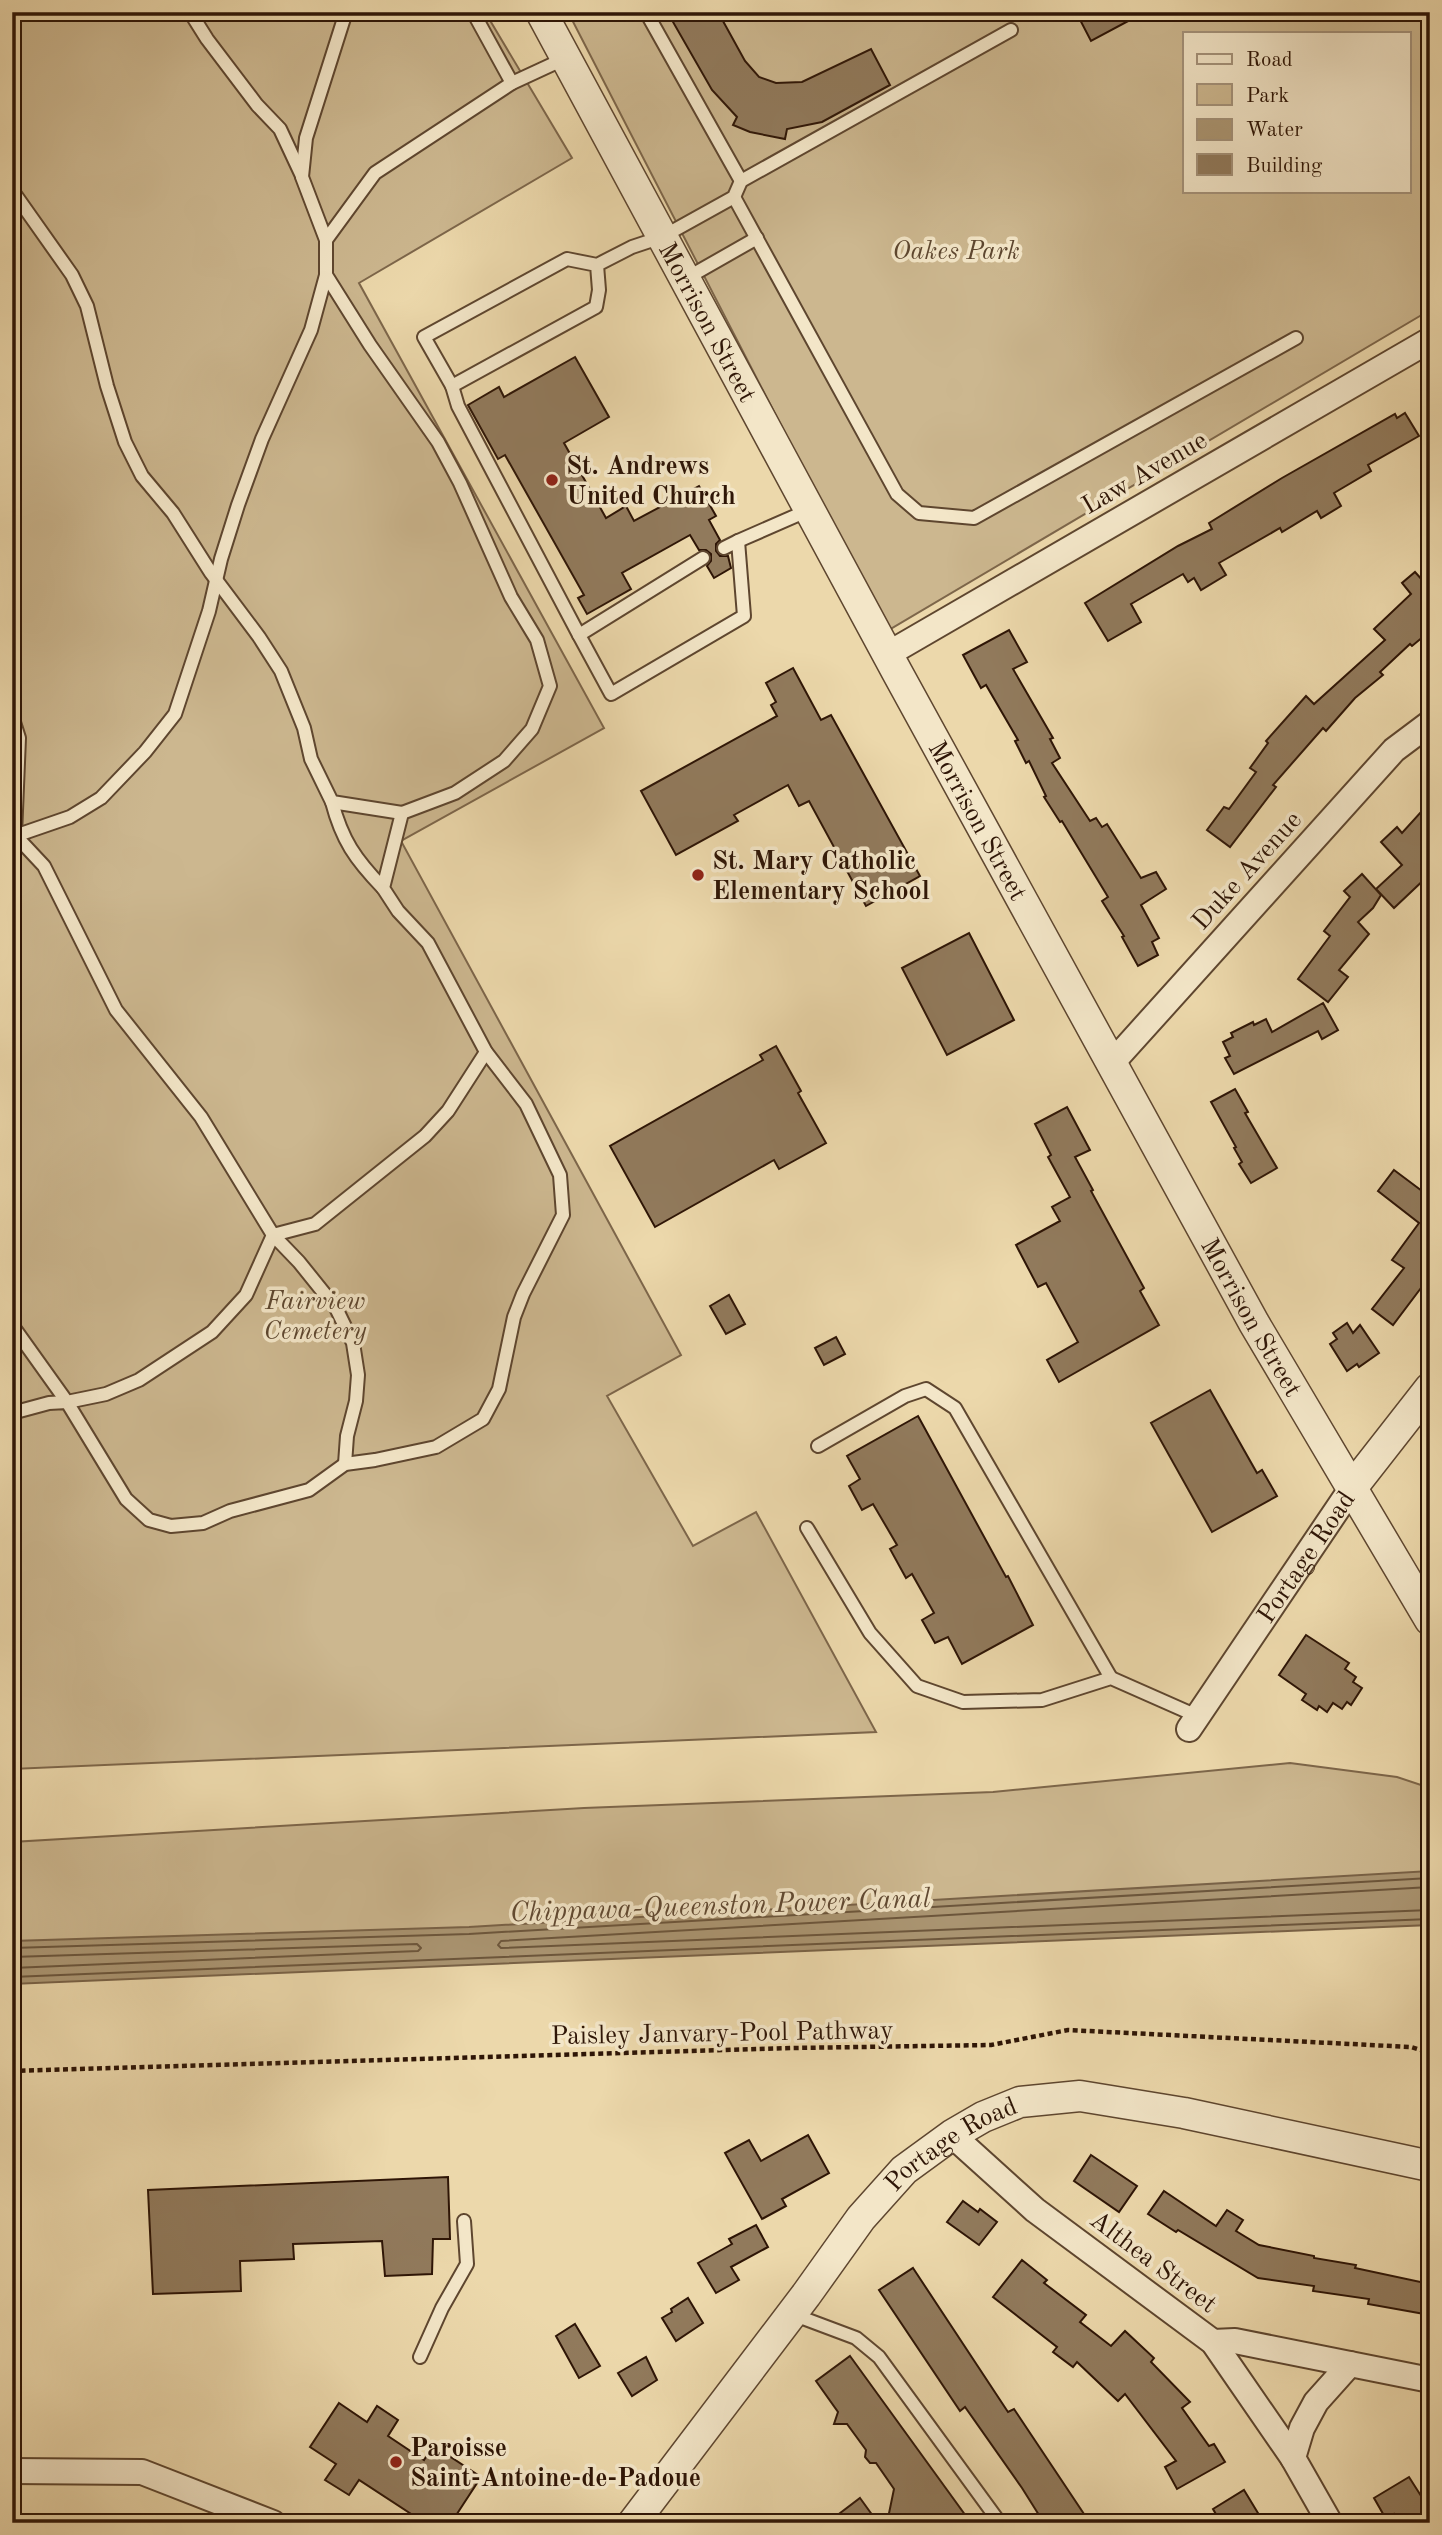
<svg xmlns="http://www.w3.org/2000/svg" width="1442" height="2535" font-family="'Old Standard TT',serif">
<rect width="100%" height="100%" fill="#ecd8ab"/>
<filter id="stains"><feTurbulence type="fractalNoise" baseFrequency=".00286" numOctaves="4"/><feColorMatrix values="0 0 0 0 .2 0 0 0 0 .09 0 0 0 0 .02 0 0 0 .5 -.17"/></filter>
<radialGradient id="worn" r=".72"><stop offset=".6" stop-color="#630" stop-opacity="0"/><stop offset="1" stop-color="#630" stop-opacity=".3"/></radialGradient>
<g fill="#ccb78f" stroke="#7d664a" stroke-width="2" fill-rule="evenodd">
<path d="M12 12H485L572 158 359 283 604 728 401 841 681 1355 607 1396 693 1546 756 1512 876 1732 12 1769Z"/>
<path d="M568 12H1429L1430 310 887 631ZM1185 33H1409V191H1185Z"/>
<path d="M1290 1763 1397 1777 1430 1788V1895L12 1950V1842L584 1808 993 1792Z"/>
</g>
<path fill="#ab9673" stroke="#796247" stroke-width="2" d="M1430 1871V1925L12 1984V1941L469 1927Z"/>
<g fill="none" stroke-linecap="round" stroke-linejoin="round">
<g stroke="#6c563c" stroke-width="2">
<path d="M1430 1887 501 1941 498 1945 501 1948 1430 1910"/>
<path d="M12 1948 469 1934 1430 1878"/>
<path d="M12 1957 417 1944 421 1948 418 1951 12 1968"/>
<path d="M12 1977 1430 1919"/>
</g>
</g>
<g fill="#917a5c" stroke="#2e1506" stroke-width="2">
<path d="M691 12H718L745 61 759 77 776 83 802 82 871 49 890 85 822 122 787 129 785 139 750 132 733 125 737 117 712 90 673 22Z"/>
<path d="M1076 12H1145L1091 41Z"/>
<path d="M575 357 609 417 564 443 606 518 626 506 634 521 699 486 716 516 709 520 720 540 716 544V551L720 556H728L731 568 714 578 707 566 711 561V554L706 550H699L690 535 622 573 631 589 587 614 578 598 584 595 505 455 498 459 468 405 499 387 504 397Z"/>
<path d="M1405 413 1419 436 1368 465 1371 471 1334 493 1341 506 1321 518 1317 511 1282 532 1280 528 1219 563 1226 575 1201 590 1194 578 1188 582 1183 574 1131 604 1141 622 1108 641 1085 603 1178 546 1212 529 1209 523 1282 478 1395 414 1397 418Z"/>
<path d="M1415 572 1424 582 1430 576V631L1412 646 1410 644 1380 672 1383 675 1355 698 1326 731 1323 728 1273 785 1276 787 1230 847 1207 830 1224 807 1229 809 1256 772 1250 768 1268 743 1266 741 1306 696 1314 704 1385 640 1374 629 1411 594 1402 583Z"/>
<path d="M1009 630 1027 662 1013 669 1053 738 1050 739 1060 758 1052 763 1090 821 1096 818 1102 827 1107 824 1141 878 1156 872 1166 889 1141 905 1159 938 1152 942 1158 955 1138 966 1122 937 1124 936 1102 901 1108 897 1062 821 1060 822 1044 797 1046 796 1029 761 1026 763 1015 741 1018 740 986 685 981 688 963 655Z"/>
<path d="M793 668 821 720 831 715 920 876 866 906 809 801 799 806 788 785 734 815 738 821 676 855 641 791 777 716 771 705 776 702 766 683Z"/>
<path d="M1430 802V874L1394 908 1376 889 1402 865 1381 842 1397 827 1402 833Z"/>
<path d="M1362 874 1381 895 1373 908 1358 922 1369 934 1339 970 1348 977 1328 1002 1298 979 1330 936 1324 931 1350 897 1344 891Z"/>
<path d="M969 933 1014 1020 947 1055 902 968Z"/>
<path d="M1323 1003 1338 1030 1322 1039 1318 1031 1234 1074 1225 1058 1230 1056 1223 1042 1233 1037 1231 1033 1253 1022 1254 1025 1266 1019 1272 1032Z"/>
<path d="M776 1046 801 1091 798 1093 826 1143 779 1169 774 1160 655 1227 610 1146 763 1060 760 1055Z"/>
<path d="M1235 1089 1248 1112 1245 1113 1277 1168 1251 1183 1239 1164 1242 1162 1234 1148 1236 1147 1211 1102Z"/>
<path d="M1067 1107 1090 1150 1075 1157 1093 1190 1091 1191 1144 1288 1140 1291 1159 1325 1059 1382 1047 1360 1078 1342 1046 1283 1038 1287 1016 1245 1060 1221 1052 1207 1070 1197 1048 1157 1051 1155 1035 1124Z"/>
<path d="M1394 1170 1430 1197V1276L1393 1325 1372 1309 1404 1268 1392 1260 1419 1223 1378 1191Z"/>
<path d="M729 1295 745 1324 726 1334 710 1306Z"/>
<path d="M1347 1323 1353 1333 1360 1325 1379 1353 1359 1367 1357 1364 1347 1371 1330 1344 1337 1339 1333 1333Z"/>
<path d="M836 1337 845 1354 824 1365 815 1348Z"/>
<path d="M1210 1390 1257 1473 1262 1470 1277 1496 1212 1532 1151 1423Z"/>
<path d="M918 1416 1006 1577 1008 1576 1033 1625 962 1664 948 1637 935 1643 922 1620 934 1613 912 1574 906 1578 890 1549 897 1545 873 1504 862 1510 849 1486 860 1479 847 1456Z"/>
<path d="M1306 1635 1349 1663 1345 1669 1356 1677 1353 1682 1362 1688 1351 1705 1347 1702 1342 1709 1333 1703 1327 1712 1319 1706 1317 1710 1302 1700 1306 1694 1279 1675Z"/>
<path d="M808 2135 829 2173 782 2199 786 2206 762 2219 725 2153 749 2140 761 2161Z"/>
<path d="M1091 2155 1137 2186 1119 2212 1074 2181Z"/>
<path d="M448 2177 450 2239H433L432 2274 385 2276 382 2241 293 2244 294 2259 240 2261 241 2291 153 2294 148 2190Z"/>
<path d="M1164 2191 1216 2226 1227 2210 1243 2220 1236 2231 1259 2245 1314 2256V2258L1356 2265 1355 2268 1430 2284V2315L1368 2304 1369 2299 1313 2291 1314 2286 1258 2278 1178 2230 1176 2232 1148 2214Z"/>
<path d="M963 2201 978 2212 980 2209 997 2222 979 2245 947 2222Z"/>
<path d="M756 2225 768 2247 731 2267 739 2280 716 2293 698 2263 732 2244 729 2239Z"/>
<path d="M1022 2260 1047 2280 1044 2283 1086 2315 1080 2322 1111 2346 1125 2331 1154 2358 1151 2362 1190 2402 1182 2408 1209 2446 1214 2444 1225 2462 1177 2489 1165 2467 1176 2461 1125 2394 1118 2401 1077 2362 1073 2367 1053 2352 1057 2347 993 2297Z"/>
<path d="M913 2268 1008 2412 1014 2409 1090 2523H1044L1022 2488 965 2407 960 2411 879 2290Z"/>
<path d="M688 2298 703 2323 676 2341 662 2318 672 2312 671 2309Z"/>
<path d="M575 2324 600 2366 579 2378 556 2336Z"/>
<path d="M850 2356 971 2523H887L894 2489 876 2463H870L865 2457 866 2450 847 2424H834L838 2412 816 2381Z"/>
<path d="M646 2357 657 2380 632 2396 618 2373Z"/>
<path d="M339 2403 367 2422 377 2406 398 2420 388 2436 424 2460 429 2452 433 2455 437 2448 481 2477 451 2523H425L359 2480 349 2495 325 2480 336 2464 310 2447Z"/>
<path d="M1409 2477 1430 2510V2523H1399L1394 2514 1386 2519 1374 2498Z"/>
<path d="M1244 2490 1264 2523H1221L1213 2509Z"/>
<path d="M860 2498 878 2523H827Z"/>
</g>
<g fill="none" stroke-linecap="round" stroke-linejoin="round">
<defs>
<g id="service">
<path d="M190 12 207 39 257 105 280 129 302 176"/>
<path d="M473 12 512 83"/>
<path d="M646 12 741 181"/>
<path d="M12 16 18 12"/>
<path d="M12 190 72 275 87 306 107 386 125 442 142 476 173 513 211 573 259 637 281 671 304 728 311 759 332 802 402 813"/>
<path d="M734 197 897 494 919 513 974 518 1296 338"/>
<path d="M326 240 302 177 306 138 346 12"/>
<path d="M597 265 599 290 596 307 452 386 424 337 567 259 597 265 632 247 662 237 734 197 741 181 1011 30"/>
<path d="M685 279 757 238"/>
<path d="M452 386 458 406 579 635"/>
<path d="M738 541 809 510"/>
<path d="M703 558 579 635 611 694 744 616 738 541 724 548"/>
<path d="M12 716 19 738 15 835 44 866 116 1010 201 1117 273 1235 299 1262 336 1308 353 1343 358 1375 356 1401 347 1436 345 1464"/>
<path d="M332 802C342 840 355 859 383 888"/>
<path d="M12 837 70 817 101 798 145 752 175 714 209 611 221 559 238 505 262 439 311 330 326 275"/>
<path d="M12 1325 67 1402 106 1394 139 1380 212 1332 246 1295 273 1235 315 1224 425 1136 448 1111 486 1052"/>
<path d="M12 1413 49 1403 67 1402 126 1499 149 1520 171 1526 203 1523 230 1511 309 1490 345 1464 375 1460 436 1447 483 1419 499 1389 514 1317 523 1294 563 1215 560 1175 526 1104 486 1052 428 943 398 911 383 888 402 813 455 793 504 761 532 729 550 686 537 640 511 597 460 483 438 442 370 345 326 275V240L375 173 512 83 566 58"/>
<path d="M818 1446 905 1396 926 1389 955 1408 1111 1678"/>
<path d="M807 1528 870 1633 917 1686 963 1702 1042 1700 1111 1678 1197 1716"/>
<path d="M792 2314 856 2338 879 2357 1000 2523"/>
<path d="M420 2357 442 2308 467 2264 464 2221"/>
</g>
<g id="minor">
<path d="M888 654 1430 340"/>
<path d="M1112 1063 1394 750 1430 723"/>
<path id="s1" d="M1189 1729 1351 1489"/>
<path d="M952 2135 1035 2210 1213 2342 1293 2458 1330 2523"/>
<path d="M1213 2342 1235 2341 1430 2380"/>
<path d="M1293 2458 1302 2428 1316 2402 1350 2364"/>
<path d="M12 2471 142 2472 273 2523"/>
</g>
<g id="tertiary">
<path id="s2" d="M541 12 897 672 1254 1323 1430 1620"/>
<path d="M1351 1489 1430 1388"/>
<path id="s3" d="M633 2523 806 2295 861 2218 904 2170 952 2135 983 2117 1020 2102 1080 2096 1184 2113 1430 2166"/>
</g>
</defs>
<use href="#service" stroke="#5e462f" stroke-width="16"/>
<use href="#minor" stroke="#5e462f" stroke-width="28"/>
<use href="#tertiary" stroke="#5e462f" stroke-width="33"/>
<path stroke="#2e1506" stroke-width="4.5" stroke-dasharray="5 3.5" stroke-linecap="butt" d="M12 2071 793 2048 991 2045 1068 2030 1411 2047 1430 2053"/>
<use href="#service" stroke="#f3e6c8" stroke-width="12"/>
<use href="#minor" stroke="#f3e6c8" stroke-width="24"/>
<use href="#tertiary" stroke="#f3e6c8" stroke-width="30"/>
</g>
<g fill="#8f2418" stroke="#f3e6c8" stroke-width="2.5">
<circle cx="552" cy="480" r="7"/>
<circle cx="698" cy="875" r="7"/>
<circle cx="396" cy="2462" r="7"/>
</g>
<g text-anchor="middle" stroke-width="7" stroke-linejoin="round" paint-order="stroke">
<g font-size="26" font-style="italic" fill="#5d462f" stroke="#f3e6c8">
<text x="956" y="259">Oakes Park</text>
<text x="315" y="1309">Fairview<tspan x="315" dy="30">Cemetery</tspan></text>
</g>
<g font-size="26" fill="#2e1506" stroke="#f3e6c8">
<text dy="9" stroke="none"><textPath href="#s2" startOffset="352">Morrison Street</textPath></text>
<text transform="translate(1144 472) rotate(-30)" y="9">Law Avenue</text>
<text dy="9" stroke="none"><textPath href="#s2" startOffset="919">Morrison Street</textPath></text>
<text transform="translate(1246 870) rotate(-48)" y="9">Duke Avenue</text>
<text dy="9" stroke="none"><textPath href="#s2" startOffset="1486">Morrison Street</textPath></text>
<text dy="9" stroke="none"><textPath href="#s1" startOffset="208">Portage Road</textPath></text>
<text transform="translate(722 2032) rotate(-1)" y="9">Paisley Janvary-Pool Pathway</text>
<text dy="9" stroke="none"><textPath href="#s3" startOffset="499">Portage Road</textPath></text>
<text transform="translate(1154 2261) rotate(37)" y="9">Althea Street</text>
</g>
<g font-size="26" font-weight="bold" fill="#2e1506" stroke="#f3e6c8" text-anchor="start">
<text x="566" y="474">St. Andrews<tspan x="566" dy="30">United Church</tspan></text>
<text x="712" y="869">St. Mary Catholic<tspan x="712" dy="30">Elementary School</tspan></text>
<text x="410" y="2456">Paroisse<tspan x="410" dy="30">Saint-Antoine-de-Padoue</tspan></text>
</g>
<g font-size="28" font-style="italic" fill="#604932" stroke="#f3e6c8">
<text transform="translate(720 1904) rotate(-2)" y="10">Chippawa-Queenston Power Canal</text>
</g>
</g>
<rect width="1442" height="2535" fill="none" stroke="#ecd8ab" stroke-width="42"/>
<rect x="14" y="14" width="1414" height="2507" fill="none" stroke="#2e1506" stroke-width="3.5"/>
<rect x="21" y="21" width="1400" height="2493" fill="none" stroke="#2e1506" stroke-width="2"/>
<rect x="1183" y="32" width="228" height="161" fill="#f3e6c8" stroke="#a4927a" stroke-width="2"/>
<rect x="1197" y="54" width="35" height="10" fill="#f3e6c8" stroke="#a4927a" stroke-width="2"/>
<text x="1246" y="66" font-size="21" fill="#2e1506">Road</text>
<rect x="1197" y="84" width="35" height="21" fill="#ccb78f" stroke="#a4927a" stroke-width="2"/>
<text x="1246" y="102" font-size="21" fill="#2e1506">Park</text>
<rect x="1197" y="119" width="35" height="21" fill="#ab9673" stroke="#a4927a" stroke-width="2"/>
<text x="1246" y="136" font-size="21" fill="#2e1506">Water</text>
<rect x="1197" y="154" width="35" height="21" fill="#917a5c" stroke="#a4927a" stroke-width="2"/>
<text x="1246" y="172" font-size="21" fill="#2e1506">Building</text>
<rect width="100%" height="100%" filter="url(#stains)"/>
<rect width="100%" height="100%" fill="url(#worn)"/>
</svg>
